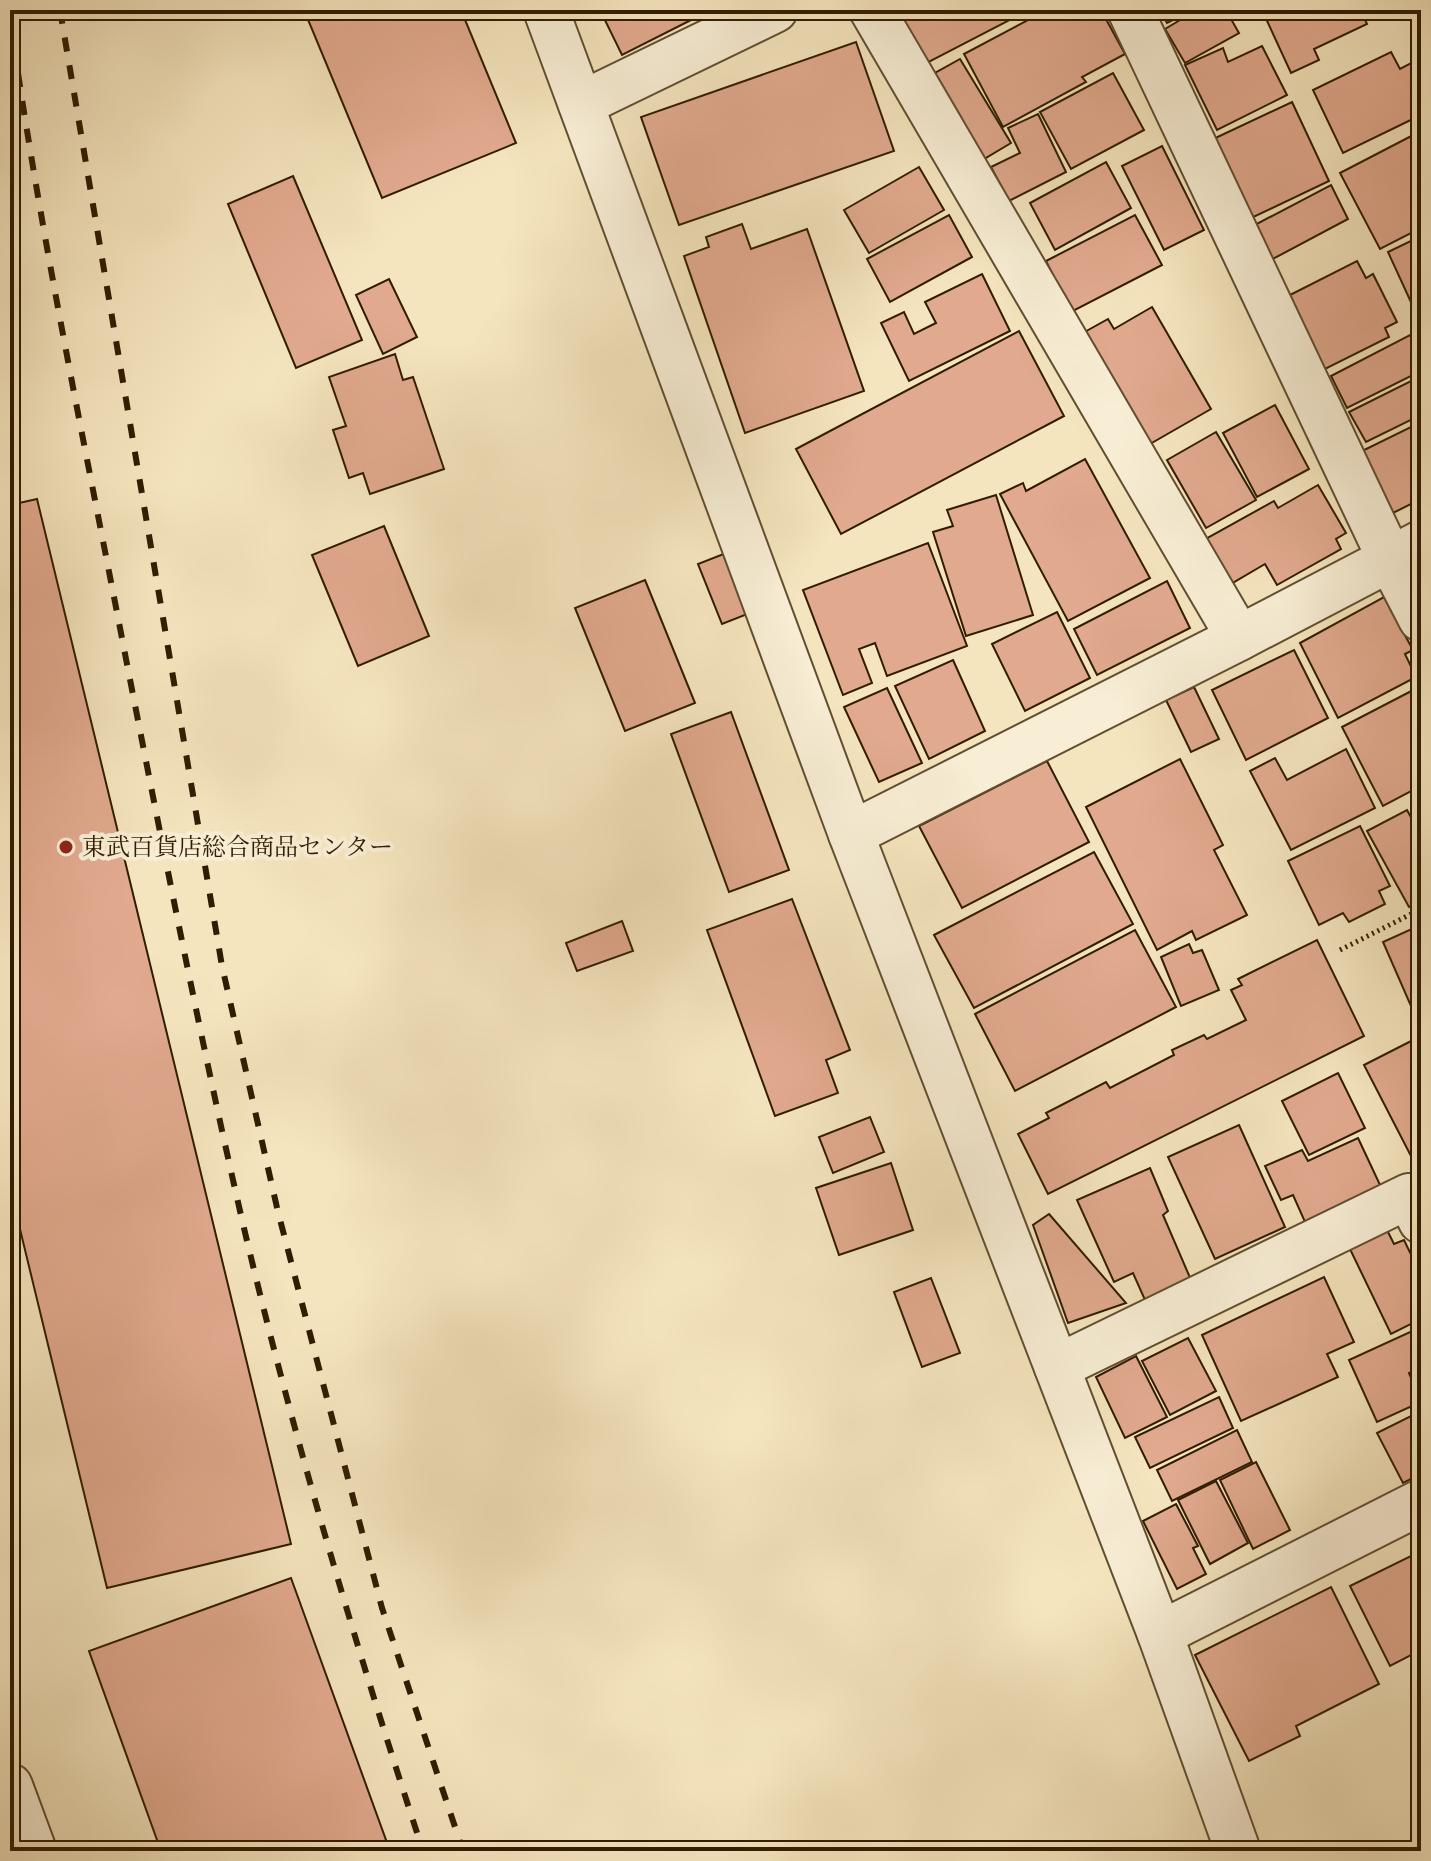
<svg xmlns="http://www.w3.org/2000/svg" width="1431" height="1861" font-family="Alegreya,'Noto Serif JP',serif">
<rect width="100%" height="100%" fill="#f5e5be"/>
<filter id="stains"><feTurbulence type="fractalNoise" baseFrequency=".0025" numOctaves="4"/><feColorMatrix values="0 0 0 0 .2 0 0 0 0 .09 0 0 0 0 .02 0 0 0 .5 -.17"/></filter>
<radialGradient id="worn" r=".72"><stop offset=".6" stop-color="#630" stop-opacity="0"/><stop offset="1" stop-color="#630" stop-opacity=".3"/></radialGradient>
<g fill="#e1a98e" stroke="#301c01" stroke-width="2">
<path d="M304 10H461L516 143 382 198Z"/>
<path d="M600 10H693L697 17 622 55Z"/>
<path d="M893 10H1029L921 66Z"/>
<path d="M1047 10H1101L1125 54 1082 77 1086 82 1003 127 964 54Z"/>
<path d="M1160 10H1193L1167 23Z"/>
<path d="M1197 10H1209L1214 19 1227 12 1239 33 1185 63 1165 29Z"/>
<path d="M1262 10H1361L1367 24 1314 49 1319 60 1291 73Z"/>
<path d="M856 42 894 151 679 225 641 117Z"/>
<path d="M1262 46 1287 95 1217 130 1185 65 1223 48 1228 62Z"/>
<path d="M1391 52 1400 69 1415 61 1421 73V88L1418 89 1421 96V115L1343 153 1313 90Z"/>
<path d="M960 59 1011 143 984 159 935 73Z"/>
<path d="M1113 73 1144 130 1071 169 1040 112Z"/>
<path d="M1292 102 1329 181 1247 220 1209 141Z"/>
<path d="M1038 114 1066 172 1009 201 991 167 1020 153 1008 128Z"/>
<path d="M1421 131V228L1380 249 1340 173Z"/>
<path d="M1162 146 1204 230 1164 250 1122 166Z"/>
<path d="M1106 162 1131 208 1055 250 1030 203Z"/>
<path d="M919 167 944 210 869 253 844 210Z"/>
<path d="M293 176 362 340 296 368 228 204Z"/>
<path d="M1331 185 1348 219 1269 261 1251 227Z"/>
<path d="M949 215 972 257 890 302 867 259Z"/>
<path d="M1135 215 1162 265 1071 312 1046 261Z"/>
<path d="M742 224 751 249 807 229 864 391 745 433 684 256 709 247 706 237Z"/>
<path d="M1421 236V324L1388 252Z"/>
<path d="M1357 261 1366 278 1373 274 1397 322 1385 328 1389 337 1325 369 1288 296Z"/>
<path d="M982 274 1010 331 909 381 881 323 904 312 914 334 936 323 925 302Z"/>
<path d="M389 279 417 337 383 354 356 295Z"/>
<path d="M1152 307 1211 409 1150 444 1081 334 1108 319 1114 329Z"/>
<path d="M1019 331 1064 416 841 534 796 449Z"/>
<path d="M1410 335 1421 357V371L1347 408 1331 376Z"/>
<path d="M395 354 403 380 413 377 444 469 370 494 363 473 349 478 333 430 346 426 329 377Z"/>
<path d="M1421 376V415L1366 442 1349 412Z"/>
<path d="M1275 405 1309 469 1257 497 1223 433Z"/>
<path d="M1421 422V499L1387 516 1356 454Z"/>
<path d="M1216 432 1256 500 1206 528 1167 460Z"/>
<path d="M1085 459 1150 578 1068 621 1000 494 1023 483 1026 491Z"/>
<path d="M1318 485 1346 533 1336 539 1341 549 1277 585 1265 564 1229 585 1204 540 1274 501 1278 508Z"/>
<path d="M996 495 1033 615 966 636 933 532 953 526 947 510Z"/>
<path d="M37 499 291 1544 107 1588 10 1188V505Z"/>
<path d="M384 526 429 636 358 666 312 555Z"/>
<path d="M928 543 967 646 887 676 875 643 859 649 872 683 843 695 803 590Z"/>
<path d="M726 553 750 613 722 624 698 564Z"/>
<path d="M645 580 695 703 625 731 575 608Z"/>
<path d="M1167 581 1190 628 1097 675 1074 629Z"/>
<path d="M1384 597 1413 650 1405 654 1416 677 1338 718 1300 643Z"/>
<path d="M1057 612 1090 678 1025 711 992 644Z"/>
<path d="M1294 650 1328 718 1246 760 1212 690Z"/>
<path d="M953 660 985 731 929 759 895 686Z"/>
<path d="M1421 686V786L1383 806 1342 727Z"/>
<path d="M1194 687 1219 739 1191 752 1166 700Z"/>
<path d="M887 688 922 763 879 782 844 707Z"/>
<path d="M731 712 789 870 729 892 671 734Z"/>
<path d="M1346 749 1375 808 1291 850 1250 771 1275 758 1287 780Z"/>
<path d="M1180 759 1223 845 1214 850 1247 915 1196 940 1192 931 1157 950 1086 807Z"/>
<path d="M1047 761 1089 842 962 908 919 826Z"/>
<path d="M1407 810 1421 836V901L1409 907 1367 831Z"/>
<path d="M1360 826 1390 886 1379 891 1385 904 1349 922 1343 913 1319 925 1288 861Z"/>
<path d="M1094 852 1133 924 974 1008 934 935Z"/>
<path d="M792 899 850 1050 826 1060 838 1093 775 1116 707 930Z"/>
<path d="M622 921 633 951 577 971 566 943Z"/>
<path d="M1416 927 1421 938V1021L1418 1022 1383 942Z"/>
<path d="M1135 930 1176 1007 1015 1091 975 1014Z"/>
<path d="M1317 940 1364 1036 1048 1194 1018 1134 1049 1118 1046 1113 1106 1082 1110 1088 1174 1055 1172 1050 1204 1035 1207 1039 1246 1020 1231 990 1242 985 1238 979Z"/>
<path d="M1189 944 1193 953 1202 950 1219 990 1181 1006 1161 957Z"/>
<path d="M1421 1036V1156L1413 1160 1364 1065Z"/>
<path d="M1338 1073 1365 1128 1309 1155 1282 1101Z"/>
<path d="M870 1117 884 1152 833 1173 819 1137Z"/>
<path d="M1239 1125 1285 1227 1215 1259 1168 1157Z"/>
<path d="M1358 1138 1381 1187 1305 1222 1293 1195 1281 1200 1265 1166 1302 1150 1308 1161Z"/>
<path d="M891 1163 913 1230 839 1255 816 1188Z"/>
<path d="M1150 1168 1168 1211 1163 1215 1191 1280 1145 1300 1133 1273 1114 1282 1077 1200Z"/>
<path d="M1049 1214 1126 1303 1068 1323 1033 1225Z"/>
<path d="M1386 1228 1394 1244 1404 1240 1421 1275V1319L1391 1334 1349 1247Z"/>
<path d="M1324 1277 1354 1342 1327 1354 1338 1377 1241 1421 1202 1335Z"/>
<path d="M931 1278 960 1353 922 1367 894 1292Z"/>
<path d="M1421 1327V1368L1409 1373 1421 1402 1377 1422 1349 1360Z"/>
<path d="M1188 1338 1216 1391 1170 1415 1142 1361Z"/>
<path d="M1136 1356 1167 1417 1125 1438 1096 1377Z"/>
<path d="M1219 1397 1233 1428 1150 1468 1135 1437Z"/>
<path d="M1421 1411V1474L1403 1483 1377 1433Z"/>
<path d="M1237 1430 1252 1462 1172 1501 1157 1470Z"/>
<path d="M1256 1462 1290 1530 1253 1549 1220 1480Z"/>
<path d="M1216 1481 1248 1543 1210 1564 1178 1500Z"/>
<path d="M1176 1504 1198 1546 1193 1548 1206 1574 1177 1589 1143 1521Z"/>
<path d="M1421 1551V1650L1390 1666 1350 1586Z"/>
<path d="M291 1578 390 1851H161L89 1651Z"/>
<path d="M1331 1587 1379 1684 1296 1726 1300 1736 1249 1761 1195 1655Z"/>
</g>
<g fill="none" stroke-linecap="round" stroke-linejoin="round">
<defs>
<g id="minor">
<path d="M546 10 851 834 1160 1634 1238 1851"/>
<path d="M872 10 1239 638"/>
<path d="M1130 10 1390 559 1421 619"/>
<path d="M581 104 775 10"/>
<path d="M851 834 1239 638 1421 543"/>
<path d="M1057 1367 1409 1196 1421 1221"/>
<path d="M1160 1634 1421 1502"/>
<path d="M10 1786 34 1851"/>
</g>
</defs>
<use href="#minor" stroke="#614e30" stroke-width="48"/>
<path stroke="#301c01" stroke-width="5" stroke-dasharray="2 4" stroke-linecap="butt" d="M1340 950 1421 909"/>
<use href="#minor" stroke="#f8eed5" stroke-width="44"/>
<g stroke="#301c01" stroke-width="6" stroke-dasharray="14 14" stroke-linecap="butt">
<path d="M60 10 222 966 278 1212 382 1608 463 1851"/>
<path d="M10 18C40 233 85 446 126 659 163 848 200 1037 243 1224 293 1436 355 1644 423 1851"/>
</g>
</g>
<circle fill="#8f2418" stroke="#f8eed5" stroke-width="3" cx="66" cy="847" r="8"/>
<g text-anchor="middle" stroke-width="8" stroke-linejoin="round" paint-order="stroke">
<g font-size="24" fill="#301c01" stroke="#f8eed5" text-anchor="start">
<text x="82" y="855">東武百貨店総合商品センター</text>
</g>
</g>
<rect width="1431" height="1861" fill="none" stroke="#f5e5be" stroke-width="40"/>
<rect x="12" y="12" width="1407" height="1837" fill="none" stroke="#301c01" stroke-width="4"/>
<rect x="20" y="20" width="1391" height="1821" fill="none" stroke="#301c01" stroke-width="2"/>
<rect width="100%" height="100%" filter="url(#stains)"/>
<rect width="100%" height="100%" fill="url(#worn)"/>
</svg>
